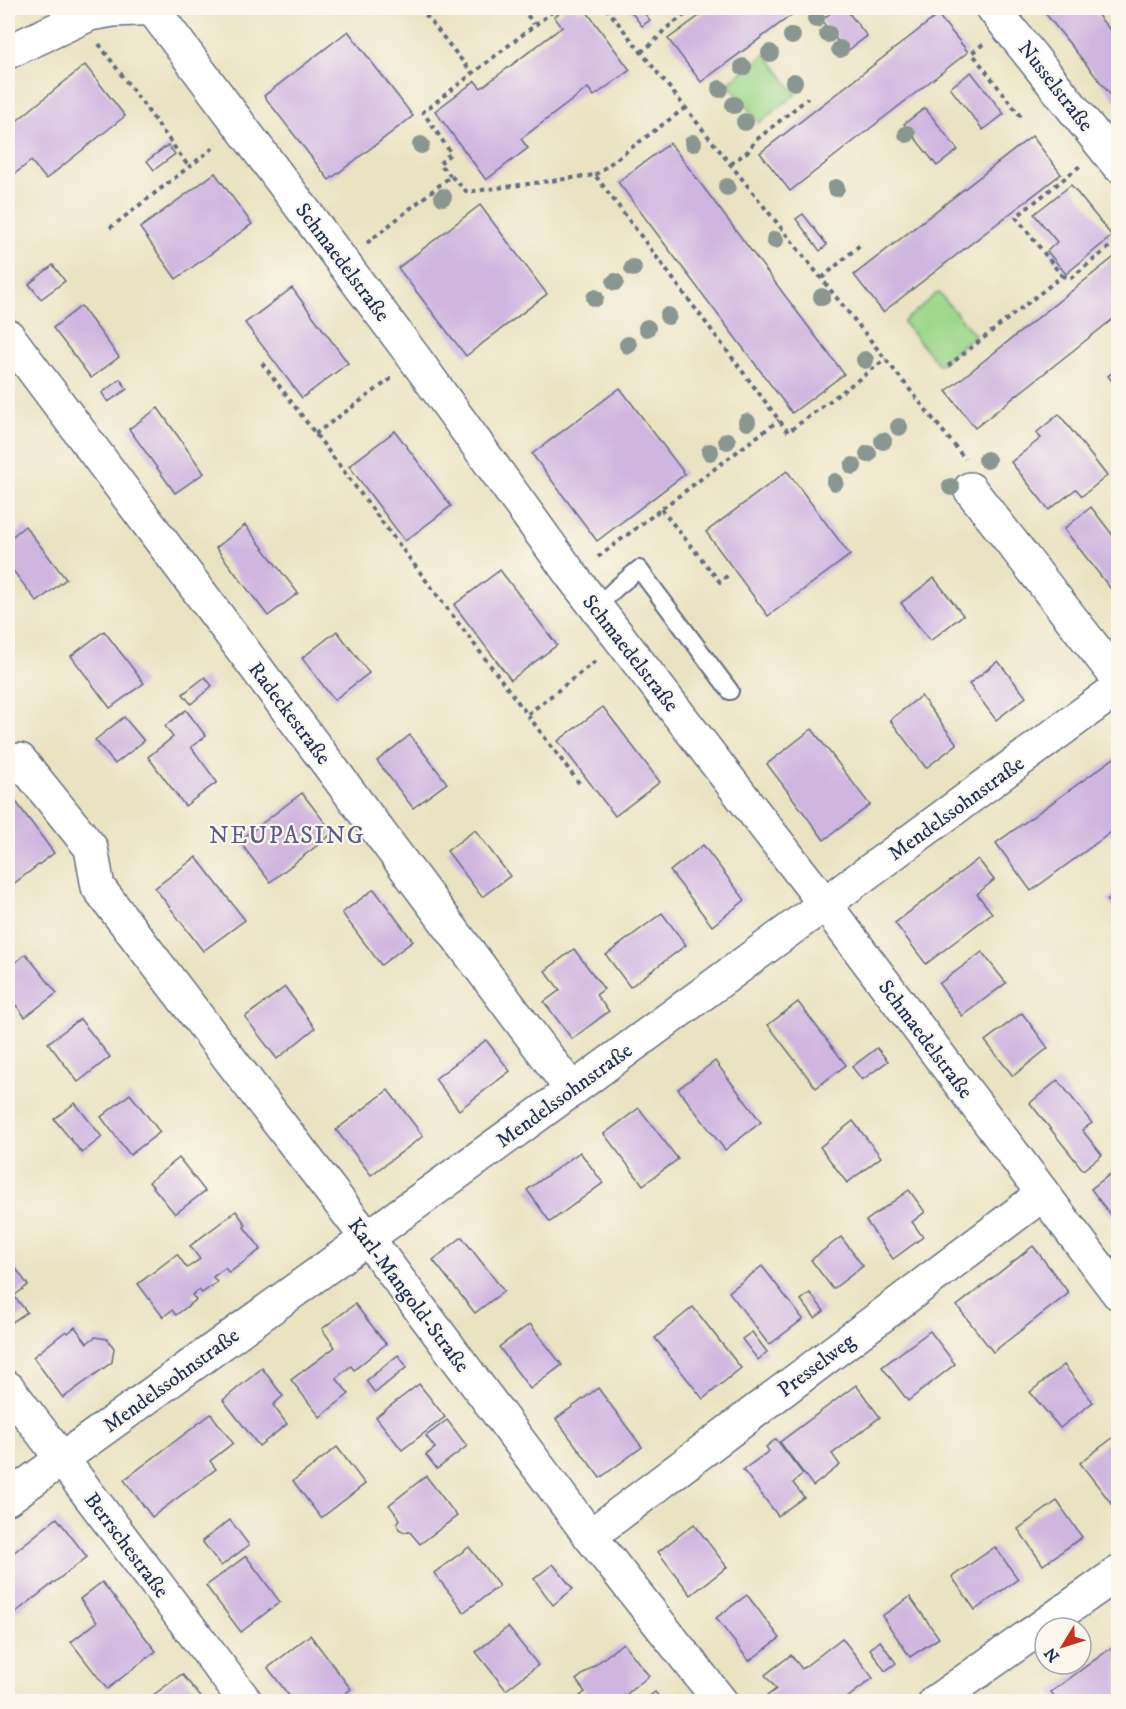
<svg xmlns="http://www.w3.org/2000/svg" width="1126" height="1709" font-family="'IM FELL DW Pica',serif">
<rect width="100%" height="100%" fill="#fbf7ec"/>
<filter id="ink" filterUnits="userSpaceOnUse"><feTurbulence type="fractalNoise" baseFrequency=".0167" numOctaves="2"/><feDisplacementMap in="SourceGraphic" scale="12" xChannelSelector="R" yChannelSelector="G"/><feConvolveMatrix kernelMatrix="1 2 1 2 8 2 1 2 1" color-interpolation-filters="sRGB"/></filter>
<filter id="wash" filterUnits="userSpaceOnUse"><feTurbulence type="fractalNoise" baseFrequency=".008" numOctaves="4" result="noise"/><feDisplacementMap in="SourceGraphic" scale="24" xChannelSelector="R" yChannelSelector="G"/><feGaussianBlur stdDeviation="1.35" result="paint"/><feColorMatrix in="noise" values="0 0 0 0 0 0 0 0 0 0 0 0 0 0 0 0 0 1.4 0 .05"/><feComposite in="paint" operator="in"/></filter>
<g filter="url(#wash)">
<rect width="100%" height="100%" fill="#eae3c2"/>
<g fill="#9dd78a" stroke="#5c8374" stroke-width="1.5">
<path d="M766 54 796 94 759 123 728 83Z"/>
<path d="M938 292 975 335 939 365 903 322Z"/>
</g>
<g id="blocks">
<g fill="#cfb6e0">
<path d="M567 8H574L578 12 584 8 630 70 594 96 588 88 521 139 528 148 486 180 435 111 475 81 481 88 562 27 554 17Z"/>
<path d="M628 8H640L650 20 642 26Z"/>
<path d="M710 8H801L701 82 668 39Z"/>
<path d="M838 8H845L867 36 846 52 821 20Z"/>
<path d="M886 8H902L892 15Z"/>
<path d="M1041 8H1092L1118 40V104Z"/>
<path d="M938 15 968 52 790 191 760 153Z"/>
<path d="M348 31 413 116 329 180 264 96Z"/>
<path d="M85 65 125 116 46 179 31 161 8 179V128Z"/>
<path d="M971 72 1004 114 983 130 950 88Z"/>
<path d="M925 108 958 150 937 166 904 124Z"/>
<path d="M1032 136 1061 174 883 312 854 275Z"/>
<path d="M670 143 844 374 792 413 618 182Z"/>
<path d="M168 145 175 154 154 170 147 161Z"/>
<path d="M215 173 252 224 176 279 140 228Z"/>
<path d="M1071 185 1112 236 1066 274 1047 251 1057 242 1034 214Z"/>
<path d="M480 205 547 294 466 356 398 268Z"/>
<path d="M803 214 827 245 820 251 796 219Z"/>
<path d="M1118 254V315L975 428 946 391Z"/>
<path d="M53 265 65 281 41 299 29 284Z"/>
<path d="M292 288 348 363 302 398 245 323Z"/>
<path d="M81 306 119 357 91 378 53 328Z"/>
<path d="M1118 368V387L1117 388 1108 376Z"/>
<path d="M120 379 127 389 108 402 102 393Z"/>
<path d="M620 388 685 474 597 541 532 454Z"/>
<path d="M158 408 204 473 175 493 129 429Z"/>
<path d="M1059 414 1107 476 1082 496 1076 489 1049 510 1011 462 1041 438 1036 433Z"/>
<path d="M395 431 451 506 405 541 349 466Z"/>
<path d="M787 471 850 555 768 616 706 532Z"/>
<path d="M1091 507 1118 542V598L1064 529Z"/>
<path d="M245 525 298 593 268 616 216 548Z"/>
<path d="M25 526 66 579 37 602 8 564V540Z"/>
<path d="M500 570 557 645 511 680 454 605Z"/>
<path d="M934 578 963 615 930 641 901 603Z"/>
<path d="M104 631 144 683 110 708 71 656Z"/>
<path d="M337 631 369 673 334 700 302 658Z"/>
<path d="M998 661 1026 697 996 720 969 684Z"/>
<path d="M205 677 212 686 191 704 183 694Z"/>
<path d="M921 696 957 744 926 768 890 720Z"/>
<path d="M603 707 660 782 615 816 558 741Z"/>
<path d="M186 710 206 736 191 747 217 782 185 806 148 757 173 737 165 726Z"/>
<path d="M124 717 144 741 115 764 95 740Z"/>
<path d="M812 729 870 805 824 840 767 764Z"/>
<path d="M410 735 447 783 413 808 377 761Z"/>
<path d="M1117 756 1118 759V827L1031 891 996 843Z"/>
<path d="M302 793 333 833 270 882 239 841Z"/>
<path d="M14 799 54 853 8 888V804Z"/>
<path d="M475 830 510 876 482 897 447 851Z"/>
<path d="M703 845 745 900 712 926 670 871Z"/>
<path d="M196 857 245 920 203 951 155 888Z"/>
<path d="M978 859 994 880 977 894 992 913 926 964 895 923Z"/>
<path d="M374 889 413 941 381 965 342 913Z"/>
<path d="M1118 891V915L1107 900Z"/>
<path d="M662 913 686 945 630 987 606 955Z"/>
<path d="M574 949 604 989 596 995 609 1011 572 1039 544 1002 560 990 545 971Z"/>
<path d="M982 952 1006 983 962 1016 939 984Z"/>
<path d="M26 954 57 993 25 1017 8 995V968Z"/>
<path d="M285 987 315 1028 277 1059 245 1017Z"/>
<path d="M798 1002 846 1065 816 1088 768 1025Z"/>
<path d="M1022 1013 1048 1048 1013 1076 985 1041Z"/>
<path d="M80 1019 110 1057 78 1082 48 1043Z"/>
<path d="M486 1040 510 1071 459 1110 435 1079Z"/>
<path d="M877 1048 888 1061 862 1080 852 1067Z"/>
<path d="M715 1061 761 1122 725 1150 678 1089Z"/>
<path d="M1058 1080 1092 1123 1082 1130 1102 1155 1083 1170 1030 1103Z"/>
<path d="M388 1090 423 1136 371 1175 336 1130Z"/>
<path d="M130 1094 160 1132 130 1155 101 1117Z"/>
<path d="M75 1103 102 1137 82 1153 54 1119Z"/>
<path d="M639 1108 678 1159 643 1185 604 1134Z"/>
<path d="M853 1121 881 1157 847 1183 820 1147Z"/>
<path d="M580 1152 603 1183 550 1222 527 1190Z"/>
<path d="M179 1158 205 1191 175 1214 149 1182Z"/>
<path d="M1118 1168V1225L1091 1189Z"/>
<path d="M909 1190 925 1212 912 1222 923 1237 893 1259 866 1221Z"/>
<path d="M236 1211 246 1225 244 1227 261 1249 229 1273 225 1268 213 1277 217 1282 202 1293 199 1290 192 1295 196 1300 176 1315 172 1310 163 1317 138 1284 177 1254 187 1268 200 1259 190 1246Z"/>
<path d="M462 1237 504 1291 475 1313 433 1260Z"/>
<path d="M841 1237 863 1266 833 1289 811 1260Z"/>
<path d="M1033 1246 1069 1293 993 1352 957 1306Z"/>
<path d="M8 1258 28 1285 14 1296 27 1312 12 1322 8 1316Z"/>
<path d="M762 1266 803 1319 769 1345 729 1292Z"/>
<path d="M810 1293 824 1311 815 1318 801 1300Z"/>
<path d="M355 1304 386 1344 354 1370 351 1366 336 1378 349 1394 320 1417 291 1380 335 1347 322 1329Z"/>
<path d="M693 1307 741 1368 703 1399 655 1338Z"/>
<path d="M530 1324 562 1365 530 1389 499 1347Z"/>
<path d="M75 1327 87 1343 95 1337 107 1339 114 1348 112 1362 63 1398 33 1357 66 1331 68 1333Z"/>
<path d="M930 1331 955 1364 908 1401 882 1367Z"/>
<path d="M752 1332 767 1352 758 1360 742 1339Z"/>
<path d="M398 1355 407 1367 375 1393 366 1381Z"/>
<path d="M1064 1365 1093 1402 1060 1428 1030 1392Z"/>
<path d="M262 1368 283 1396 273 1405 287 1424 259 1446 223 1400Z"/>
<path d="M419 1384 445 1417 402 1450 376 1417Z"/>
<path d="M856 1385 880 1417 832 1454 840 1465 813 1486 780 1442Z"/>
<path d="M598 1388 642 1447 600 1478 556 1419Z"/>
<path d="M211 1414 233 1443 210 1461 216 1469 152 1517 124 1480Z"/>
<path d="M447 1420 467 1446 437 1469 426 1455 435 1448 426 1436Z"/>
<path d="M1115 1436 1118 1441V1505L1115 1508 1080 1463Z"/>
<path d="M776 1439 803 1474 793 1483 804 1497 778 1516 743 1470 769 1451 766 1447Z"/>
<path d="M337 1447 365 1484 321 1518 293 1481Z"/>
<path d="M426 1476 457 1516 420 1544 409 1531 404 1532 399 1529 397 1524 400 1519 389 1505Z"/>
<path d="M1057 1501 1082 1537 1043 1565 1018 1529Z"/>
<path d="M57 1518 87 1557 16 1612 11 1606 8 1609V1557Z"/>
<path d="M230 1520 249 1545 221 1566 202 1541Z"/>
<path d="M694 1524 727 1567 691 1595 658 1552Z"/>
<path d="M469 1547 499 1586 464 1612 434 1573Z"/>
<path d="M995 1547 1018 1579 975 1610 952 1577Z"/>
<path d="M246 1556 280 1602 241 1632 206 1586Z"/>
<path d="M553 1564 573 1589 553 1605 534 1579Z"/>
<path d="M102 1582 156 1651 107 1689 71 1642 97 1622 80 1599Z"/>
<path d="M747 1595 780 1638 749 1661 716 1618Z"/>
<path d="M910 1597 939 1638 910 1657 882 1616Z"/>
<path d="M508 1627 538 1665 506 1690 476 1652Z"/>
<path d="M310 1635 351 1689 335 1701H293L268 1668Z"/>
<path d="M842 1638 873 1678 843 1701H771L767 1696 776 1689 765 1675 791 1655 802 1669Z"/>
<path d="M880 1641 896 1663 885 1671 870 1649Z"/>
<path d="M623 1643 649 1676 618 1701H584L580 1696 585 1692 576 1680Z"/>
<path d="M1118 1643V1701H1058L1051 1692Z"/>
<path d="M182 1674 204 1701H145Z"/>
<path d="M655 1692 663 1701H643Z"/>
</g>
</g>
</g>
<g filter="url(#ink)">
<use href="#blocks" fill-opacity="0" stroke="#636e81" stroke-width="1.5"/>
<g fill="none" stroke-linecap="round" stroke-linejoin="round">
<defs>
<path id="service" d="M596 608 616 588 639 569 730 691"/>
<g id="minor">
<path d="M152 8 416 360 572 576 824 903 1118 1293"/>
<path d="M993 8 1118 165"/>
<path d="M8 52 90 14 113 10 161 8"/>
<path d="M8 336 572 1090"/>
<path d="M970 489 1113 672 1118 685"/>
<path d="M8 769 20 760 91 848 98 887 377 1251 590 1536 721 1702"/>
<path d="M8 1388 246 1702"/>
<path d="M8 1498 572 1090 1118 688"/>
<path d="M590 1536 1043 1194"/>
</g>
<path id="tertiary" d="M935 1702 1118 1573"/>
</defs>
<use href="#service" stroke="#636e81" stroke-width="20"/>
<use href="#minor" stroke="#636e81" stroke-width="36"/>
<use href="#tertiary" stroke="#636e81" stroke-width="36"/>
<g stroke="#636e81" stroke-width="4" stroke-dasharray="4.5 4.5" stroke-linecap="butt">
<path d="M420 8 472 73"/>
<path d="M522 8 534 24"/>
<path d="M606 8 965 459"/>
<path d="M99 44 189 167"/>
<path d="M983 44 972 53 1021 117"/>
<path d="M641 52 655 41 664 30 694 8"/>
<path d="M731 164 748 151 755 141 808 98"/>
<path d="M595 175 685 108"/>
<path d="M451 176 439 164 451 153 423 112 557 8"/>
<path d="M110 228 217 145"/>
<path d="M367 243 451 176 467 192 595 175 788 432 886 359"/>
<path d="M1062 276 1071 278 1118 240"/>
<path d="M822 278 861 244"/>
<path d="M262 363 579 783"/>
<path d="M948 366 1062 276 1016 217 1080 166"/>
<path d="M315 434 392 378"/>
<path d="M661 509 720 582 728 575"/>
<path d="M598 557 779 420"/>
<path d="M528 714 598 659"/>
</g>
<use href="#service" stroke="#fff" stroke-width="16"/>
<use href="#minor" stroke="#fff" stroke-width="33"/>
<use href="#tertiary" stroke="#fff" stroke-width="33"/>
</g>
<g fill="#8a9791">
<circle cx="816" cy="19" r="9"/>
<circle cx="828" cy="34" r="9"/>
<circle cx="792" cy="36" r="9"/>
<circle cx="840" cy="49" r="9"/>
<circle cx="770" cy="53" r="9"/>
<circle cx="743" cy="67" r="9"/>
<circle cx="794" cy="82" r="9"/>
<circle cx="720" cy="89" r="9"/>
<circle cx="734" cy="105" r="9"/>
<circle cx="745" cy="122" r="9"/>
<circle cx="907" cy="134" r="9"/>
<circle cx="693" cy="143" r="9"/>
<circle cx="421" cy="145" r="9"/>
<circle cx="727" cy="187" r="9"/>
<circle cx="836" cy="188" r="9"/>
<circle cx="443" cy="197" r="9"/>
<circle cx="775" cy="240" r="9"/>
<circle cx="633" cy="268" r="9"/>
<circle cx="615" cy="282" r="9"/>
<circle cx="822" cy="297" r="9"/>
<circle cx="595" cy="298" r="9"/>
<circle cx="668" cy="316" r="9"/>
<circle cx="647" cy="328" r="9"/>
<circle cx="628" cy="345" r="9"/>
<circle cx="865" cy="360" r="9"/>
<circle cx="747" cy="422" r="9"/>
<circle cx="899" cy="427" r="9"/>
<circle cx="727" cy="441" r="9"/>
<circle cx="883" cy="441" r="9"/>
<circle cx="710" cy="452" r="9"/>
<circle cx="868" cy="454" r="9"/>
<circle cx="987" cy="460" r="9"/>
<circle cx="853" cy="466" r="9"/>
<circle cx="835" cy="482" r="9"/>
<circle cx="951" cy="487" r="9"/>
</g>
</g>
<g text-anchor="middle" stroke-width="4.5" stroke-linejoin="round" paint-order="stroke">
<g font-size="21" fill="#1b2f5e" stroke="#fbf7ec">
<text transform="translate(1056 86) rotate(52)" y="7">Nusselstraße</text>
<text transform="translate(343 262) rotate(53)" y="7">Schmaedelstraße</text>
<text transform="translate(631 653) rotate(52)" y="7">Schmaedelstraße</text>
<text transform="translate(290 713) rotate(53)" y="7">Radeckestraße</text>
<text transform="translate(956 808) rotate(-36)" y="7">Mendelssohnstraße</text>
<text transform="translate(926 1039) rotate(53)" y="7">Schmaedelstraße</text>
<text transform="translate(564 1095) rotate(-36)" y="7">Mendelssohnstraße</text>
<text transform="translate(409 1295) rotate(53)" y="7">Karl-Mangold-Straße</text>
<text transform="translate(816 1365) rotate(-37)" y="7">Presselweg</text>
<text transform="translate(171 1380) rotate(-36)" y="7">Mendelssohnstraße</text>
<text transform="translate(127 1545) rotate(53)" y="7">Berrschestraße</text>
</g>
<g font-size="24" letter-spacing="1.5" fill="#5a5e8c" stroke="#fbf7ec">
<text x="287" y="843">NEUPASING</text>
</g>
</g>
<rect width="1126" height="1709" fill="none" stroke="#fbf7ec" stroke-width="30"/>
<g transform="translate(1063 1646) rotate(232)"><circle r="28" fill="#fbf7ec" stroke="#a1a7b3" stroke-width="1.5"/>
<path d="M0-4.5L10 22L0 15L-10 22Z" fill="#c8321e"/>
<text y="-9" font-size="16" font-weight="bold" text-anchor="middle" fill="#1b2f5e">N</text>
</g>
</svg>
